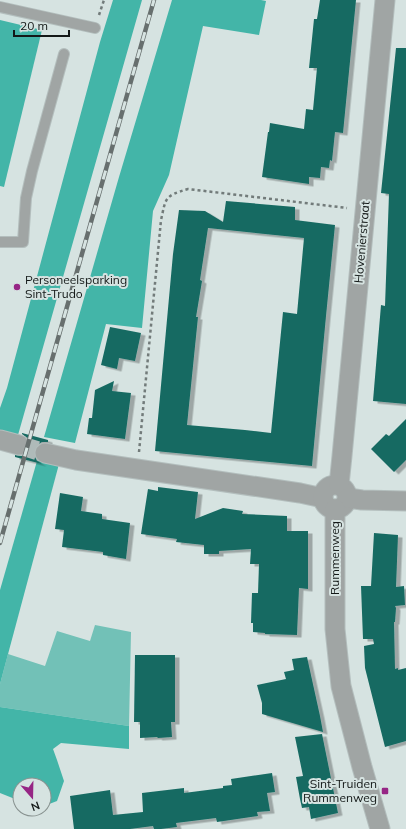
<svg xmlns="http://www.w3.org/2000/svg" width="406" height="829" font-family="Mulish,sans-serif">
<defs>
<filter id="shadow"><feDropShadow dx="4.5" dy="2.5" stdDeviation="0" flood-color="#0004"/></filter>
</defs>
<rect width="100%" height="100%" fill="#d6e3e1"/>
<path fill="#72c1b7" d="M95 625 131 632 129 726 0 707V684L8 654 45 666 57 631 90 641Z"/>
<g fill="#43b5a8">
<path d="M113 0H142L18 435 0 432V408L7 388 100 42Z"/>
<path d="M172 0H261L266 1 259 35 203 26 169 175 153 211 142 328 106 324 75 443 44 437 119 177Z"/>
<path d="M0 20 42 30 4 187 0 186Z"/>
<path d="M37 461 59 464 0 684V590Z"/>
<path d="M0 707 129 726V749L61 743 53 749 57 760 64 781 57 801 44 806V785H20V801L0 793Z"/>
</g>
<g fill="#166a62" fill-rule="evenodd" filter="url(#shadow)">
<path d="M320 0H356L343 133 335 132 332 161 330 160 329 168 321 167 320 178 309 177V184L262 177 268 132H269L270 123 304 129 306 109 313 110 317 68H309L314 19H317Z"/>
<path d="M396 48H406V404L373 401 381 305 385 306 389 194 381 193Z"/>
<path d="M226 201 295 207V220L335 225 326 316 312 466 155 451 173 254 179 210 205 211 223 222ZM208 228 304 238 297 314 283 312 271 433 245 430 187 425 198 317H196L202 281 200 280Z"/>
<path d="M110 327 141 333 135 361 119 358 117 369 101 365Z"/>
<path d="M114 381 112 391 131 393 125 439 87 434 89 418H92L95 390Z"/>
<path d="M406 419V460L394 472 371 449 386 434 389 436Z"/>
<path d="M22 433 48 440V442H42L37 445 34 450 35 457 37 461 42 464 15 457V455L22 456 26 453 29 448V442L26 437 22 434Z"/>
<path d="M158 487 198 492 195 519 223 508 243 511 242 514 287 516V531H308V589L299 588 297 635 265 634V633L253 632V623H251L252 593H258L259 564H250L251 549 219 551V554H204V545L176 542 177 539 141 534 148 489 158 491Z"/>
<path d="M60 493 83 497 81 511 102 514V519L130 523 126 559 103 555V552L62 547 64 530 55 529Z"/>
<path d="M374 533 398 535 396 587 404 586 405 605 395 606 396 608 395 622H394L395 669 398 668V670L406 668V741L385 747 365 668 364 646 374 644 373 639H363L361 586H371Z"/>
<path d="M135 655H175V722H171L172 737 158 738 157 737 140 738V722H134Z"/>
<path d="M307 657 320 716 323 732 262 714V703L257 685 286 679 284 672 294 670 292 659Z"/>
<path d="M322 734 338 813 311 819 309 807 302 808 300 799 296 777 303 776 295 737Z"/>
<path d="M272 773 275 792 267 793 270 811 257 812 258 816 217 822 216 818 176 823 177 827 161 829H154L153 826 130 829H74L70 796 110 790 113 815 143 812 142 793 184 788V793L223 788V786L232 785 231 779Z"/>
</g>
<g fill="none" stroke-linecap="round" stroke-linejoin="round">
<path stroke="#afbab9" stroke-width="19" stroke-dasharray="19 10" stroke-linecap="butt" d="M19 445 45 453"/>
<defs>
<g id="lane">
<path d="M0 7 95 28"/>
<path d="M0 242H23L26 198 32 171 64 54"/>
</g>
<g id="street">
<path d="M0 440 19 445"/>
<path d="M45 453 76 460 300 493 323 498"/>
<circle cx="335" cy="497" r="12"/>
<path d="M339 485 342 456 385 0"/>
<path d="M348 498 362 500 406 501"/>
<path d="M335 509V629L341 686 362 767 380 829"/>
</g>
</defs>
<use href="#lane" stroke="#b3bebd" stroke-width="12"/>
<use href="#street" stroke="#b3bebd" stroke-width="21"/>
<g stroke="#727b7a" stroke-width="2.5" stroke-dasharray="3 3" stroke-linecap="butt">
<path d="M99 15 104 0"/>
<path d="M139 452 161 220C166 198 164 196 188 189L347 208"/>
</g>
<use href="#lane" stroke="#a0a5a4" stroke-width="10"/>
<use href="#street" stroke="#a0a5a4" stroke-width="19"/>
<defs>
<path id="rail" d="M0 543 154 0"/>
</defs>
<use href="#rail" stroke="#676f6e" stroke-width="4.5"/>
<use href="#rail" stroke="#d6e3e1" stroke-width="3" stroke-dasharray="9" stroke-linecap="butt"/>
</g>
<g fill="#962685" stroke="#d6e3e1" stroke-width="1.5">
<circle cx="17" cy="287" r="4"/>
<rect x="381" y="787" width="8" height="8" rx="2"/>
</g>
<g text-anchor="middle" stroke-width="4" stroke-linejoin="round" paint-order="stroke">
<g font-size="12" fill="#131817" stroke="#d6e3e1">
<text transform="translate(362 242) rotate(-85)" y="4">Hovenierstraat</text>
<text transform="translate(335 558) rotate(-90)" y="4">Rummenweg</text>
</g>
<g font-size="12" fill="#131817" stroke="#d6e3e1" text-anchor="start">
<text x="25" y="284">Personeelsparking<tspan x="25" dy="14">Sint-Trudo</tspan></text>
<text x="377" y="788" text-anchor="end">Sint-Truiden<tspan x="377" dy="14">Rummenweg</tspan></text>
</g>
</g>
<g transform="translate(32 797) rotate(160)"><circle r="19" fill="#d6e3e1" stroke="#889290"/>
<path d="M0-3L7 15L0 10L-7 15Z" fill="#962685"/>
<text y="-6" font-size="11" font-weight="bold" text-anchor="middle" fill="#131817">N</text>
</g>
<path d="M14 30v6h55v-6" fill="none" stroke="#131817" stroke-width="2"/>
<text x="20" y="30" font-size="12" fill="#131817" stroke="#d6e3e1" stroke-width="3" paint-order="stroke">20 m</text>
</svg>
